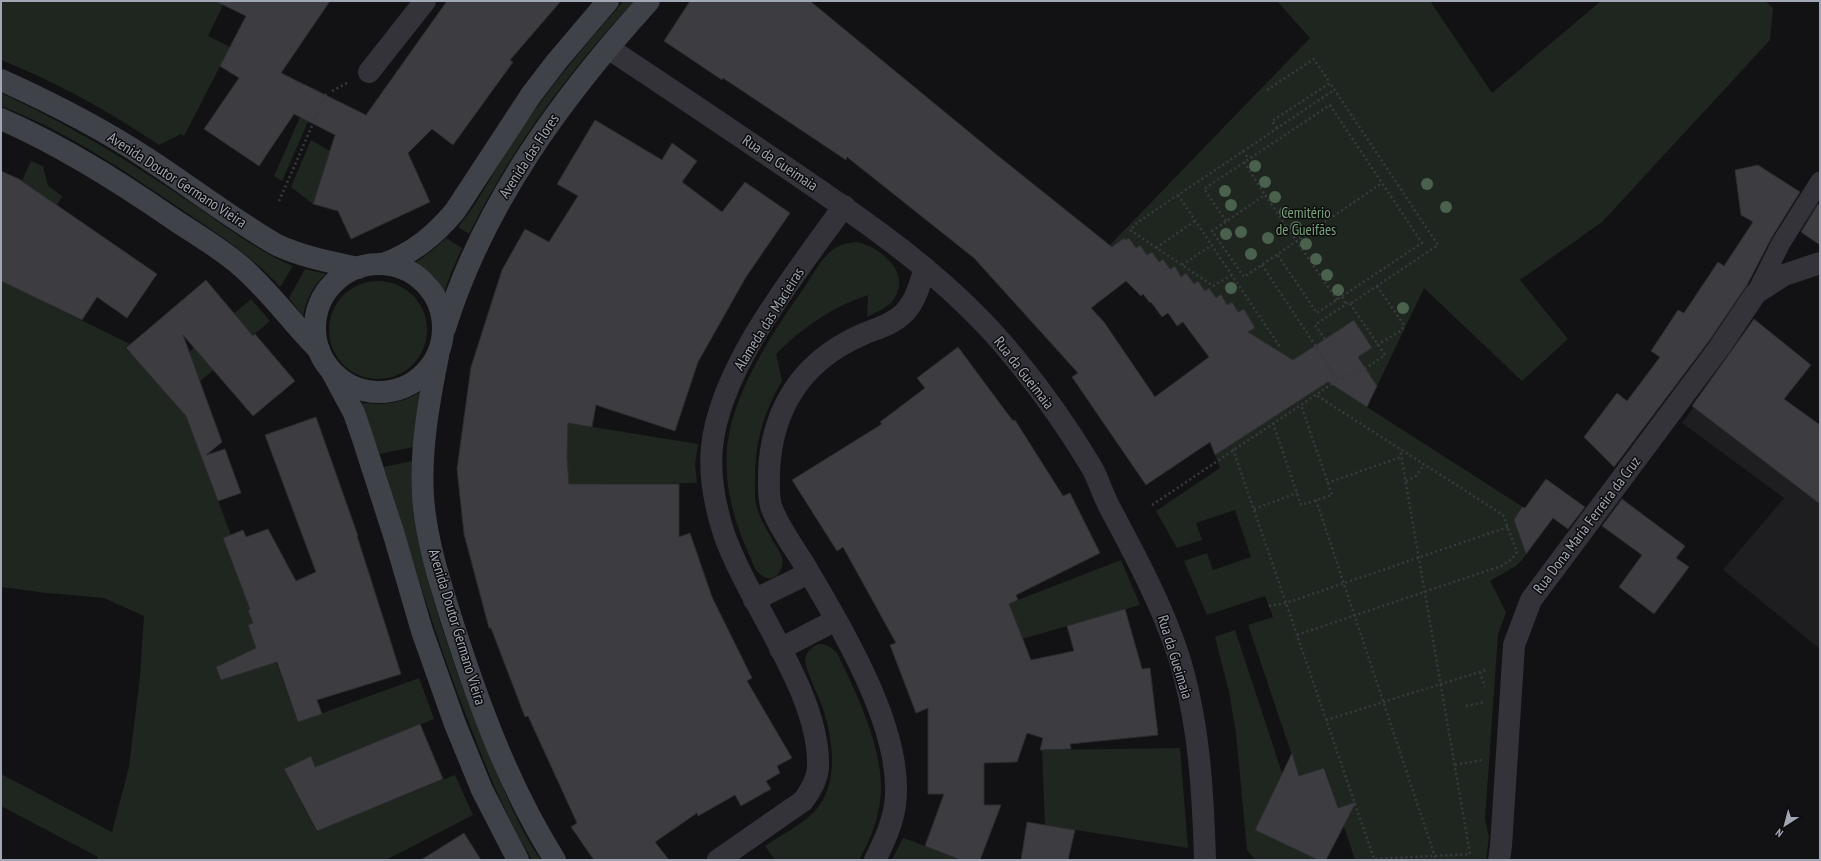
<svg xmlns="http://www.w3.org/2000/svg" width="1821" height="861" font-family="'PT Sans Narrow',sans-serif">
<rect width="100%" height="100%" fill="#121214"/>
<path fill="#1e1e21" d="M1730 359 1820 425V649L1723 570 1784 498 1682 423Z"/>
<g fill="#1e261f">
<path d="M1 1H225L208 36 230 47 184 136 181 134 159 145C109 111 56 82 1 60Z"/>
<path d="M624 1H634C569 71 511 149 469 234L458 227C480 201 495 168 514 140 547 91 584 45 624 1Z"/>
<path d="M1277 1H1430L1492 93 1601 1H1765L1773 8 1770 40 1602 222 1520 280 1568 339 1522 381 1424 288 1367 407 1548 523 1522 560 1516 566 1490 581 1506 612 1498 635 1485 819 1489 837 1486 860H1355L1325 768 1299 776 1248 625 1273 617 1265 596 1207 615 1184 561 1207 553 1213 570 1251 557 1235 510 1196 523 1202 540 1177 548 1156 511 1220 468 1214 452 1310 371 1110 245 1310 38Z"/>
<path d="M313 88 321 92 282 181 274 176Z"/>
<path d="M1 93C66 123 126 159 185 199 221 222 254 250 293 266L280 287C251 255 214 231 178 207 122 169 64 130 1 106Z"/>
<path d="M311 140 330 151 313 204 291 187Z"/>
<path d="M31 161 43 166 48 186 62 196 57 205 22 181Z"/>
<path d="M446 238 462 248 451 273 444 293 435 277 415 263 434 249Z"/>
<path d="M857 242C880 247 912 272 894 299 888 308 876 312 867 317L868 295C832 307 803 327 776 354L782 381C764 411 755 442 755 477 755 487 754 498 757 508 762 525 774 541 782 557 785 571 773 586 760 574 755 570 753 564 751 559 735 524 724 489 727 450 731 394 774 330 806 285 814 273 822 257 834 249 841 244 849 243 857 242Z"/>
<path d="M305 269 326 274C313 286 306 299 303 316L289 298Z"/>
<path d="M1 281 130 344 125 348 155 381 251 299 270 321 175 403 186 416 231 535 223 538 237 574 256 605 248 610 253 623 248 625 256 648 250 651 258 668 276 662 298 722 419 678 434 719 315 767 310 756 284 770 316 831 455 775 473 815 386 860H97L98 857 1 806V774L112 832 129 767 140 676 144 616 104 598 47 593 1 587Z"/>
<circle cx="378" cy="330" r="49"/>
<path d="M420 392 413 447 380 454 361 403C383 405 401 404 420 392Z"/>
<path d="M568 423 698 444 695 464 697 483 569 484 567 457Z"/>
<path d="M412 461C408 509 420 553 433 598 448 650 467 701 488 752 503 788 518 827 541 860H532C507 819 488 773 471 728 437 643 411 555 384 467Z"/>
<path d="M1121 560 1140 605 1012 642 997 608Z"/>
<path d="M1235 630 1282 773 1255 830 1318 860H1255L1247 850 1236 733 1229 692 1215 637Z"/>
<path d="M818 644C827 644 831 647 837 653 857 694 887 756 880 802 877 823 869 842 859 860H775L765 846C781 835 802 825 815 811 840 783 833 738 822 706 816 690 808 676 805 660 807 651 810 648 818 644Z"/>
<path d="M1180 748 1188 848 1045 825 1042 750Z"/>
<path d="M903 838 909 840 961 860H892Z"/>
</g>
<g fill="#3c3c41" stroke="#2c2c30" fill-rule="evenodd">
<path d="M215 1H330L281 73 366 115 447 1H561L510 60 513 62 453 145 432 129 408 153 430 202 351 239 338 211 313 204 335 135 294 114 259 166 204 129 239 78 220 66 246 16Z"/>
<path d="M690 1H810L997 155 1112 247 1124 238 1125 240 1129 238 1136 248 1140 245 1147 255 1152 252 1159 262 1163 259 1170 269 1175 266 1181 277 1186 273 1194 284 1198 281 1205 291 1209 288 1216 298 1221 294 1227 305 1232 302 1238 312 1244 309 1255 328 1248 332 1293 360 1354 320 1372 348 1358 357 1377 386 1367 407 1328 382 1215 455 1210 442 1146 485 1072 377 1078 373 974 258 847 157 846 160 723 78 722 80 664 41ZM1126 281 1141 296 1143 294 1150 303 1151 302 1162 317 1168 313 1177 326 1183 322 1209 357 1155 397 1104 322 1091 308Z"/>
<path d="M595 120 662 160 672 143 697 161 682 182 722 212 745 182 790 213 746 277 698 362 675 431 596 405 592 427 568 423 567 457 569 484H679V537L690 533 712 597 752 678 747 681 792 758 777 766 780 773 766 781 771 789 741 806 735 795 698 816 697 813 655 842 669 860H594L571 827 577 823 528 716 525 717 491 628H489L464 534 457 469 471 367 502 270 525 229 549 242 578 196 557 184Z"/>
<path d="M1758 165 1800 192 1772 237 1747 285 1709 341 1614 467 1584 437 1617 393 1627 401 1660 357 1651 351 1678 310 1684 313 1718 262 1724 266 1753 222 1741 215 1735 170Z"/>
<path d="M1 171 19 179 157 274 127 318 97 297 82 320 1 281Z"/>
<path d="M1818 204 1820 205V245L1801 232Z"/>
<path d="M206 280 253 336 255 334 295 381 253 416 183 335 222 442 206 455 225 449 241 493 218 501 186 416 126 348Z"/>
<path d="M1754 319 1811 365 1784 399 1820 425V504L1692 406Z"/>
<path d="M958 347 1013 421 1015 420 1063 496 1070 493 1100 553 1016 595 1018 600 1009 604 1031 660 1074 651 1067 626 1125 609 1142 669 1150 668 1158 735 1070 744 1071 749 1040 750 1043 738 1027 733 1017 762 984 763V805H1001L980 860H961L925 846 944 794H928V708L916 713 890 645 896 643 843 547 837 551 792 480 882 424 880 422 925 388 917 378Z"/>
<path d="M316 417 358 536H357L401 674 317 700 322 714 298 722 277 662 221 680 216 667 256 648 248 625 253 623 248 610 250 609 223 538 243 530 246 537 268 529 296 581 316 572 265 435Z"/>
<path d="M1546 479 1585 507 1568 529 1553 518 1526 554 1514 520 1522 507 1525 508Z"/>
<path d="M1622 499 1685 546 1676 558 1689 567 1654 614 1619 587 1642 555 1602 526Z"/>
<path d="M420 724 443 779 317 831 284 769 311 756 315 767Z"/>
<path d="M1292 753 1299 776 1324 768 1338 808 1356 802 1326 860H1318L1255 830Z"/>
<path d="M1027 822 1075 830 1068 860H1021Z"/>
<path d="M464 833 481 860H421Z"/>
</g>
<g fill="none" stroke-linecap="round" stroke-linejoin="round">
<g stroke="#383a40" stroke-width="2.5" stroke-dasharray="2 3" stroke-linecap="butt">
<path d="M1267 90 1314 59 1330 83"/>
<path d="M332 91 347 83"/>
<path d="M1277 128 1272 121 1330 83 1438 245 1350 304"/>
<path d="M1243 151 1249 159"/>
<path d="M1244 162 1265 195"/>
<path d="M1178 195 1280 347"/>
<path d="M279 201 326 94"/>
<path d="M1226 221 1204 189 1330 105 1422 243 1317 313 1277 254"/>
<path d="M1156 248 1195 221"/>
<path d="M1182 265 1212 245"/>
<path d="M1232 275 1213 286 1130 230 1138 222 1334 90"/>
<path d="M1377 286 1404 325 1402 330 1377 345"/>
<path d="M1342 297 1346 304"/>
<path d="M1337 300 1265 195 1212 231 1244 277 1382 183"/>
<path d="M1325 339 1315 325 1349 302 1385 355 1366 368 1338 380"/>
<path d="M1273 423 1301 505 1332 495 1301 405"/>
<path d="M1233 449 1374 859 1470 854 1400 449"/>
<path d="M1406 481 1416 476 1424 465"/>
<path d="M1327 483 1401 457"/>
<path d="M1316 500 1436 860"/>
<path d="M1152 505 1338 380 1262 265"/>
<path d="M1254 509 1297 493"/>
<path d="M1269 606 1286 603 1508 527"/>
<path d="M1297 635 1501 566 1512 559 1517 552 1503 515 1316 395"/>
<path d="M1480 672 1485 687"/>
<path d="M1466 706 1485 702"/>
<path d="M1326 720 1486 670"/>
<path d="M1455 765 1482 760"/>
</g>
<path stroke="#333339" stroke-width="19" d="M1756 293 1781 243 1820 181"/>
<g stroke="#333339" stroke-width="22">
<path d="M608 48C666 86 723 125 781 164 864 220 950 278 1014 357 1042 391 1068 428 1091 466 1099 480 1103 496 1111 510 1136 557 1161 603 1178 654 1199 720 1203 791 1205 860"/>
<path d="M369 72 425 1"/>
<path d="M754 600 809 573"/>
<path d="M780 649 836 620"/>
<path d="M718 860 803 801C810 792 817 780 818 768 821 694 749 605 724 534 715 506 709 477 712 447 720 366 797 272 844 206"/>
<path d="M875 860C884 842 892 825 895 805 905 732 843 631 807 569 796 550 778 527 771 506 768 495 769 482 769 471 772 409 802 362 859 336 874 329 893 325 905 312 916 300 920 284 925 268"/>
<path d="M1499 860 1501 846 1514 645 1531 600 1719 348 1756 293 1784 275 1820 263"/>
</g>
<g stroke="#404249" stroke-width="22">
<path d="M1 80C52 103 101 128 148 159 191 187 232 219 277 245 303 257 330 262 358 268"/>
<path d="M1 119C63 146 121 183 176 221 199 236 223 250 243 268 271 293 293 324 319 350"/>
<circle cx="379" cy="328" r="64"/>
<path d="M383 264C413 253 434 236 455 211L531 95 557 61 608 1"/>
<path d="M445 328C484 203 562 97 649 1"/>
<path d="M438 356C429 401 420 450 423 497 426 540 440 583 453 624 479 705 509 787 555 860"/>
<path d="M332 372 354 413 363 439 394 535 422 631 455 724 482 790 518 860"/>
</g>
</g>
<g fill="#4a614d">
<circle cx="1255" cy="166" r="6"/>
<circle cx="1265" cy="182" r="6"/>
<circle cx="1427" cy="184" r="6"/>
<circle cx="1225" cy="191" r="6"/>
<circle cx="1275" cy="197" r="6"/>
<circle cx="1231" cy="205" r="6"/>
<circle cx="1446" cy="207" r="6"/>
<circle cx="1285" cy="212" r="6"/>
<circle cx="1296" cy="227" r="6"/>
<circle cx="1241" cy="232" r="6"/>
<circle cx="1226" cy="234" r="6"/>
<circle cx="1268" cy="238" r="6"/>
<circle cx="1306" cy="244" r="6"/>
<circle cx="1251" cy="254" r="6"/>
<circle cx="1316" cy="259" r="6"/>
<circle cx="1327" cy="275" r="6"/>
<circle cx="1231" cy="288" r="6"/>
<circle cx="1338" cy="290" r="6"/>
<circle cx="1403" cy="308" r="6"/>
</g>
<g text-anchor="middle" stroke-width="3" stroke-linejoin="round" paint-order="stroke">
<g font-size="15" fill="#a2a7b5" stroke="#0d0d0e">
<text transform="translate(529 156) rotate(-57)" y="5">Avenida das Flores</text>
<text transform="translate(780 163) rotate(34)" y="5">Rua da Gueimaia</text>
<text transform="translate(177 180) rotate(33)" y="5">Avenida Doutor Germano Vieira</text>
<text transform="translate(769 319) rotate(-58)" y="5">Alameda das Macieiras</text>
<text transform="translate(1024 373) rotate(52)" y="5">Rua da Gueimaia</text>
<text transform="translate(1587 525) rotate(-53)" y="5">Rua Dona Maria Ferreira da Cruz</text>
<text transform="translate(457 627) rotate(73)" y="5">Avenida Doutor Germano Vieira</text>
<text transform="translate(1175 657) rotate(73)" y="5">Rua da Gueimaia</text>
</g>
<g font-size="15" fill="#78a27c" stroke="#0d0d0e">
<text x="1306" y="218">Cemitério<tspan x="1306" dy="17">de Gueifães</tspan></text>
</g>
</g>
<rect width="1821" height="861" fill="none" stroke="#a2a7b5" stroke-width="4"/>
<g transform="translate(1785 825) rotate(216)" stroke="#0d0d0e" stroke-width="3" paint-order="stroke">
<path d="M0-3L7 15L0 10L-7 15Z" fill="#a2a7b5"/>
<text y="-6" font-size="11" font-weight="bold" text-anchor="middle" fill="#a2a7b5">N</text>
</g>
</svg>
